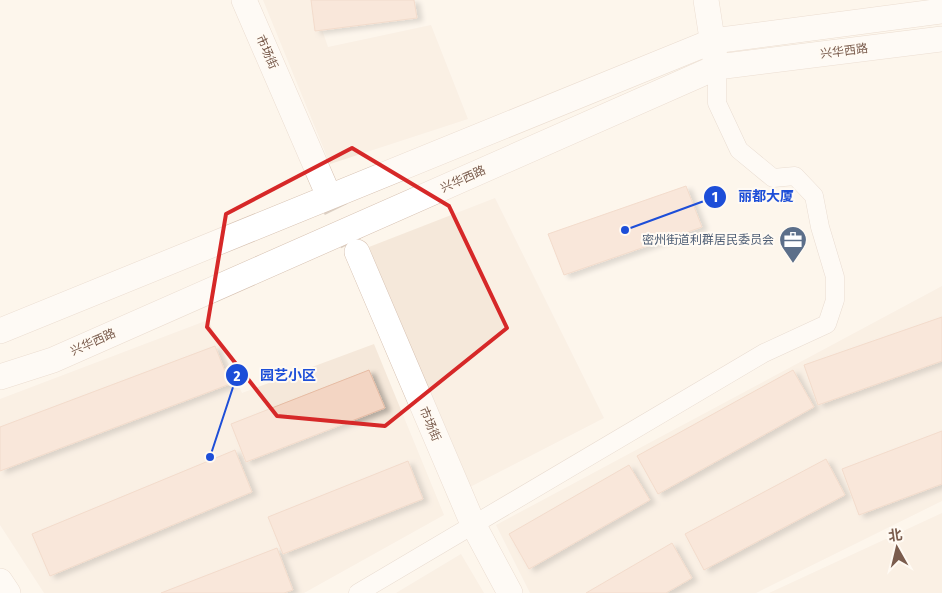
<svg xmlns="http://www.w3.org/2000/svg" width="942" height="593" font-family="'Fira Sans Condensed','Noto Sans SC',sans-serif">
<defs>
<filter id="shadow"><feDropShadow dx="5.5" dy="3" stdDeviation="2.5" flood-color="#0004"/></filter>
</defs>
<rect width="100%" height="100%" fill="#fdf6ec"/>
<g fill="#f5e8da">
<path d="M263 0H312L328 47 431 25 468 119 330 164Z"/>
<path d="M495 198 604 418 470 487 369 247Z"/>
<path d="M942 286V501L756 593H530L496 525Z"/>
<path d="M208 320 242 393 374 344 444 515 304 593H44L0 525V399Z"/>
<path d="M942 513V593H769Z"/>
<path d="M461 554 484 593H396Z"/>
</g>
<g fill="#f3d5c3" stroke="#e6bba3" filter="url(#shadow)">
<path d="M311 0H414L417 18 315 31Z"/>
<path d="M686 186 702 227 564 275 548 234Z"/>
<path d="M942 317V361L818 405 804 365Z"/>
<path d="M215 346 230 384 0 471V427Z"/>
<path d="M369 370 385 408 246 462 231 424Z"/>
<path d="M793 370 814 407 658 494 637 456Z"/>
<path d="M942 431V484L859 515 842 469Z"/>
<path d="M235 450 252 492 50 576 32 534Z"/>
<path d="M826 459 845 495 704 570 685 534Z"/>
<path d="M408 461 423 499 283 554 268 517Z"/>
<path d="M629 465 650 500 529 569 509 534Z"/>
<path d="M672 543 692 578 666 593H586Z"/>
<path d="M277 548 293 590 284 593H161Z"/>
</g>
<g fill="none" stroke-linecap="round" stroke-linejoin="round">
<path stroke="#dcd0c4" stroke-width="25" stroke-dasharray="25 12" stroke-linecap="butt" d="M325 187 356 250"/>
<defs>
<path id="street" d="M358 593 764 353 827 324 835 300V277L820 227 814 196 795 176 773 178 739 150 717 103V67"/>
<g id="secondary">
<path d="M244 0 325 187"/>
<path d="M706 0 715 58"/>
<path d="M357 252 473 524 510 593"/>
<path d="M0 331 713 41 942 11"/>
<path d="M0 377 53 360 717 67 942 39"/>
<path d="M0 581 8 593"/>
</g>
</defs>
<use href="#street" stroke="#d1beb0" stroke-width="19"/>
<use href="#secondary" stroke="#d6c0b0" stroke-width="26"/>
<use href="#street" stroke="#fff" stroke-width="18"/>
<use href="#secondary" stroke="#fff" stroke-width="25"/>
</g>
<path d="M0 0H942V593H0ZM352 148 449 206 507 328 385 426 277 416 207 327 226 214Z" fill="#fdf6ec" fill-opacity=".55" fill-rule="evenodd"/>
<path fill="none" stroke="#d62828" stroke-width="4" stroke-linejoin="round" d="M352 148 449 206 507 328 385 426 277 416 207 327 226 214Z"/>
<defs>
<symbol id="office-pin" viewBox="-11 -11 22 30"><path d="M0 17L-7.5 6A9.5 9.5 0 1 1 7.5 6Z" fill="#5c6f8a" stroke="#fffaf3"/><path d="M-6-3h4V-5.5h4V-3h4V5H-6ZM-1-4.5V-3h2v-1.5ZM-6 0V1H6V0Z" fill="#fff"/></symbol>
</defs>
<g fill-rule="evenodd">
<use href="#office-pin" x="777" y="224" width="32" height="43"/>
</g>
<g text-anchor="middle" stroke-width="4" stroke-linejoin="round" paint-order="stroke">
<g font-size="12" fill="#7a5c4d" stroke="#fffaf3">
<text transform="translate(844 51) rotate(-7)" y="4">兴华西路</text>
<text transform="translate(267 52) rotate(66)" y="4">市场街</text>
<text transform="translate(463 179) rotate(-24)" y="4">兴华西路</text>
<text transform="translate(93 342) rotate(-24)" y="4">兴华西路</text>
<text transform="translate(430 424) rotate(67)" y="4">市场街</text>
</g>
<g font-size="12" fill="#4e5e75" stroke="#fffaf3" text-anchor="end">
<text x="774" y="244">密州街道利群居民委员会</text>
</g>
</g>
<path fill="none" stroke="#1d4ed8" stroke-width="2" d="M625 230L715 197M210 457L237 375"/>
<g fill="#1d4ed8" stroke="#fffaf3" stroke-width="2">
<circle cx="625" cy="230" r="5"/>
<circle cx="210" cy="457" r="5"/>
<circle cx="715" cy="197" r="12"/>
<circle cx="237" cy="375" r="12"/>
</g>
<g font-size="15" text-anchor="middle" font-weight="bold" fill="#fff">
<text x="715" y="202">1</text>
<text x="237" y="381">2</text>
</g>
<g font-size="14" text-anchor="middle" font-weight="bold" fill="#1d4ed8" stroke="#fffaf3" stroke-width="4" stroke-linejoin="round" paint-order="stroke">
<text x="766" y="201">丽都大厦</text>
<text x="288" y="380">园艺小区</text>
</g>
<g transform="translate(897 548) rotate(352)" stroke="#fffaf3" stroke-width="4" paint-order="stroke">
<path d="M0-4L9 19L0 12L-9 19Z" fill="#7a5c4d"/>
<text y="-8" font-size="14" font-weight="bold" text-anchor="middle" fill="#7a5c4d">北</text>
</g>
</svg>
